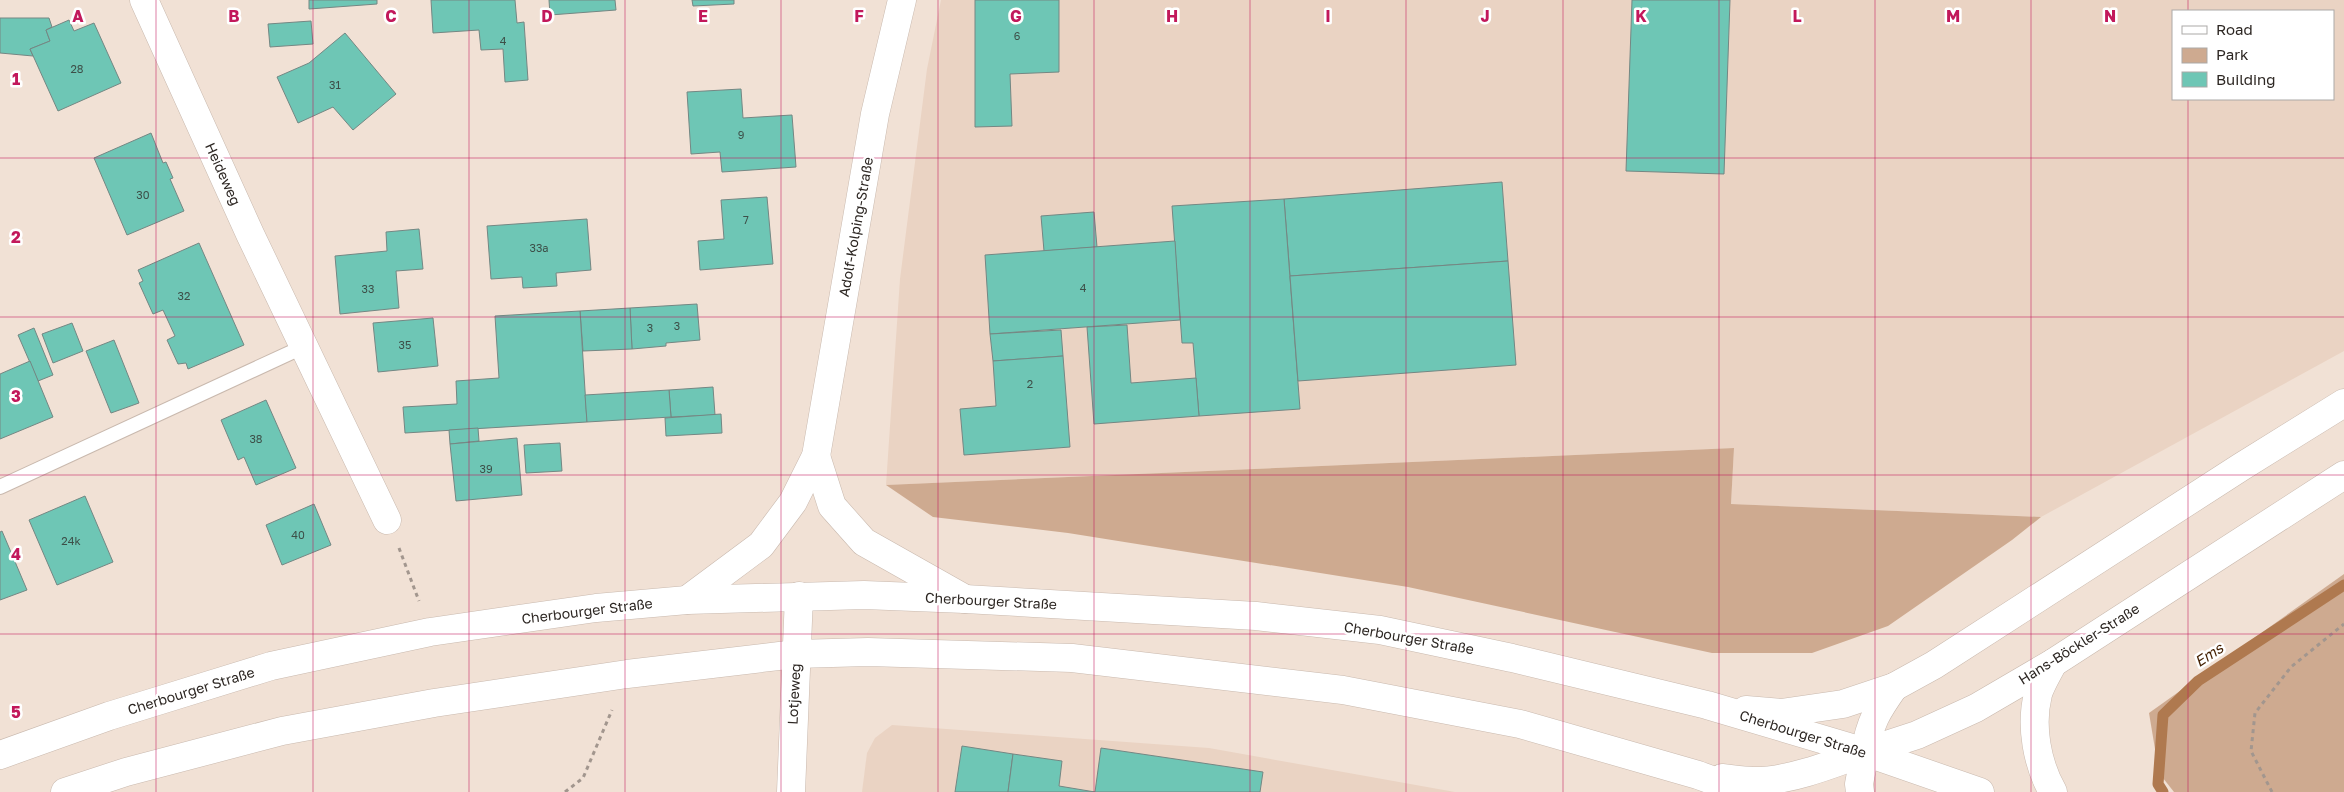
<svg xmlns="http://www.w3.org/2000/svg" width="2344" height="792" font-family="'Golos Text',sans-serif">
<rect width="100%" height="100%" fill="#f1e1d5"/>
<g fill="#ead3c3" fill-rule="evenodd">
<path d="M941 0H2344V351L2041 517 1731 504 1734 448 886 485 900 279 927 69ZM2173 11H2333V99H2173Z"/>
<path d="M892 725 1209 748 1455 792H862L867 753 875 738Z"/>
</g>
<g fill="#ceaa90">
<path d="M1734 448 1731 504 2041 517 2012 540 1888 626 1812 653H1712L1408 587 1068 533 933 517 886 485Z"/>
<path d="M2344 574V792H2174L2159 773 2149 713Z"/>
</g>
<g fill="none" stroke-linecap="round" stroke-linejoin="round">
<path stroke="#af794f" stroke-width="11" d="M2163 792 2158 784 2163 715 2198 681 2344 585"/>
</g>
<g fill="#6ec6b5" stroke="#748783">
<path d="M309 0H377V4L309 9Z"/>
<path d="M431 0H515L517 23 524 22 528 80 505 82 503 49 481 50 479 30 433 33Z"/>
<path d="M549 0H615L616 10 550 15Z"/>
<path d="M692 0H734V4L693 6Z"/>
<path d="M975 0H1059V72L1010 74 1012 126 975 127Z"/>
<path d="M1632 0H1730L1724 174 1626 171Z"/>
<path d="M0 18H49L52 27 46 30 50 41 30 49 33 56 0 53Z"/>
<path d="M69 20 74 31 94 23 121 83 58 111 30 49 50 41 46 30Z"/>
<path d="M311 21 313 44 270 47 268 24Z"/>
<path d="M345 33 396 94 353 130 333 107 298 123 277 77 309 63Z"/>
<path d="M741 89 743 118 792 115 796 167 722 172 720 152 691 154 687 92Z"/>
<path d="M151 133 163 163 166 162 173 178 170 179 184 211 127 235 94 158Z"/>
<path d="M1502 182 1508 261 1290 276 1284 199Z"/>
<path d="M767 197 773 264 700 270 698 241 724 239 721 200Z"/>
<path d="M1284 199 1300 409 1199 416 1193 343H1182L1172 206Z"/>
<path d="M1094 212 1097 247 1044 251 1041 216Z"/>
<path d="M587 219 591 270 556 273 557 286 523 288 522 277 491 279 487 226Z"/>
<path d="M419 229 423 269 396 271 399 308 340 314 335 256 387 251 386 232Z"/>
<path d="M1175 241 1180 320 990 334 985 255Z"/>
<path d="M199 243 244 345 188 369 186 363 178 364 167 340 175 336 163 310 153 314 139 283 143 281 138 270Z"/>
<path d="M1508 261 1516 365 1298 381 1290 276Z"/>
<path d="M697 304 700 340 666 343V346L632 349 630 308Z"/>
<path d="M630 308 632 349 583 351 580 311Z"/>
<path d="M580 311 587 422 405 433 403 407 457 404 456 381 499 378 495 316Z"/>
<path d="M433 318 438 366 378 372 373 323Z"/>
<path d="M72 323 83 351 53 363 42 334Z"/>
<path d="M1127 325 1131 383 1196 378 1199 416 1094 424 1087 327Z"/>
<path d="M34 328 53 375 38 381 18 335Z"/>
<path d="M1061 330 1063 356 993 361 990 334Z"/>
<path d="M114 340 139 403 111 413 86 351Z"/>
<path d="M1063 356 1070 447 964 455 960 409 996 406 993 361Z"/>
<path d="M30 361 53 417 0 439V374Z"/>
<path d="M713 387 715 415 671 417 669 390Z"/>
<path d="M669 390 671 417 587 422 585 395Z"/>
<path d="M266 400 296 468 256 485 244 457 238 460 221 420Z"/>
<path d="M721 414 722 433 666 436 665 418Z"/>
<path d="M478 428 479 441 450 444 449 430Z"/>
<path d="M517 438 522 495 456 501 450 444Z"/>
<path d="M560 443 562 471 526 473 524 445Z"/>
<path d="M85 496 113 562 57 585 29 520Z"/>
<path d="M314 504 331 545 282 565 266 525Z"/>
<path d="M2 531 27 590 0 600V532Z"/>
<path d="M962 746 1013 754 1008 792H955Z"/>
<path d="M1101 748 1263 772 1260 792H1095Z"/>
<path d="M1013 754 1062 761 1059 786 1095 792H1008Z"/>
</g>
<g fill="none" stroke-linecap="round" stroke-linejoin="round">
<defs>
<path id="lane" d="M0 487 305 346"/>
<g id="street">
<path d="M144 0 250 234 387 520"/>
<path d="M816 456 832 506 864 542 965 599"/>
<path d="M687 600 761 545 793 502 816 456 875 114 902 0"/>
</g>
<g id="secondary">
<path d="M2053 663C2048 673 2041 684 2038 694 2030 726 2037 764 2053 792"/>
<path d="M1894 687C1877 711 1870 722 1865 752L1917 735 1976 708 2053 663 2344 475"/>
<path d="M1746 710 1781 713 1843 704 1894 687 1934 665 2241 467 2344 403"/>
<path d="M791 792 799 596"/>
</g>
<g id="primary">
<path d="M0 755 109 716 271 666 430 632 596 608 687 600 864 595 965 599 1256 616 1380 630 1512 658 1707 705 1865 752 1980 792"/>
<path d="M1722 778C1732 779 1743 781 1753 781 1787 782 1833 764 1865 752"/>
<path d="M65 792 126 772 282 731 434 703 627 674 796 654 868 652 1072 658 1343 690 1520 724 1698 775 1744 792"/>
<path d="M1860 792 1859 784 1865 752"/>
</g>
</defs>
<use href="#lane" stroke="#c9b9ae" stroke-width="16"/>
<use href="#street" stroke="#c9b9ae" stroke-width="29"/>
<use href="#secondary" stroke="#c9b9ae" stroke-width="29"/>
<use href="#primary" stroke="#c9b9ae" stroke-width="29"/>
<g stroke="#a2968e" stroke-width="3" stroke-dasharray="4 4" stroke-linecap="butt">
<path d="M399 548 419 601"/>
<path d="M565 792 583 778 612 710"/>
<path d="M2272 792 2251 751 2255 713 2291 667 2344 624"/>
</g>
<use href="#lane" stroke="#fff" stroke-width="14"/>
<use href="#street" stroke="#fff" stroke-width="28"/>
<use href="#secondary" stroke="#fff" stroke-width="28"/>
<use href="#primary" stroke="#fff" stroke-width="28"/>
</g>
<path fill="none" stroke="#c2185b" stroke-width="1" stroke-opacity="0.55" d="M156 0V792M313 0V792M469 0V792M625 0V792M781 0V792M938 0V792M1094 0V792M1250 0V792M1406 0V792M1563 0V792M1719 0V792M1875 0V792M2031 0V792M2188 0V11M2188 99V792M0 158H2344M0 317H2344M0 475H2344M0 634H2344"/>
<g text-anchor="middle" stroke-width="5" stroke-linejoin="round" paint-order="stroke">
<g font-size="11" fill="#3d4f48">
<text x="1017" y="40">6</text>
<text x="503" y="45">4</text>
<text x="77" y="73">28</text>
<text x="335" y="89">31</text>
<text x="741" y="139">9</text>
<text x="143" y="199">30</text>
<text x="746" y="224">7</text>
<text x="539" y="252">33a</text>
<text x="1083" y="292">4</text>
<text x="368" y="293">33</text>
<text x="184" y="300">32</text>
<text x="677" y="330">3</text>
<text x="650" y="332">3</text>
<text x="405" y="349">35</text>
<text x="1030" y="388">2</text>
<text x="256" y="443">38</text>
<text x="486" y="473">39</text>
<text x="298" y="539">40</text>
<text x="71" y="545">24k</text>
</g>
<g font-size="14" fill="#2d2723" stroke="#fff">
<text transform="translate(223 174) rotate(66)" y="5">Heideweg</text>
<text transform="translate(856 227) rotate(-80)" y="5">Adolf-Kolping-Straße</text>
<text transform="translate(991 601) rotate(3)" y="5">Cherbourger Straße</text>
<text transform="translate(587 611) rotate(-7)" y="5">Cherbourger Straße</text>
<text transform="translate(1409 638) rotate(10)" y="5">Cherbourger Straße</text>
<text transform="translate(2079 644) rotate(-32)" y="5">Hans-Böckler-Straße</text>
<text transform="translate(191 691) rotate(-17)" y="5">Cherbourger Straße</text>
<text transform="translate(794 694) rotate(-87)" y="5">Lotjeweg</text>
<text transform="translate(1803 734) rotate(17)" y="5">Cherbourger Straße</text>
</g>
<g font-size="15" font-style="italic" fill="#431f00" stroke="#fff">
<text transform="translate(2209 655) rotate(-33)" y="5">Ems</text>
</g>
</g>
<g font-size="16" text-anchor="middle" font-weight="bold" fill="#c2185b" stroke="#fff" stroke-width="5" stroke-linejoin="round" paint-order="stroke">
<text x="78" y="22">A</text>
<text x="234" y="22">B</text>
<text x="391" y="22">C</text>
<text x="547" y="22">D</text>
<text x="703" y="22">E</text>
<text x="859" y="22">F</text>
<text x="1016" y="22">G</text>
<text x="1172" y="22">H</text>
<text x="1328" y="22">I</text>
<text x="1485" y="22">J</text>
<text x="1641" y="22">K</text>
<text x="1797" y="22">L</text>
<text x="1953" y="22">M</text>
<text x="2110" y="22">N</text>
<text x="16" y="85">1</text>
<text x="16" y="243">2</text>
<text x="16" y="402">3</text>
<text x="16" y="560">4</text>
<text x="16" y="718">5</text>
</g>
<rect x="2172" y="10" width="162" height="90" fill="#ffffff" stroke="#aba9a7"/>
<rect x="2182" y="26" width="25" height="8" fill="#ffffff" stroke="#aba9a7"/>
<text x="2216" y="35" font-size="15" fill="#2d2723">Road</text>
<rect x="2182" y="48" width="25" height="15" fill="#ceaa90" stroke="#aba9a7"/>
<text x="2216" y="60" font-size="15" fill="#2d2723">Park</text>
<rect x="2182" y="72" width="25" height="15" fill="#6ec6b5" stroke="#aba9a7"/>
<text x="2216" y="85" font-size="15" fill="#2d2723">Building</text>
</svg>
